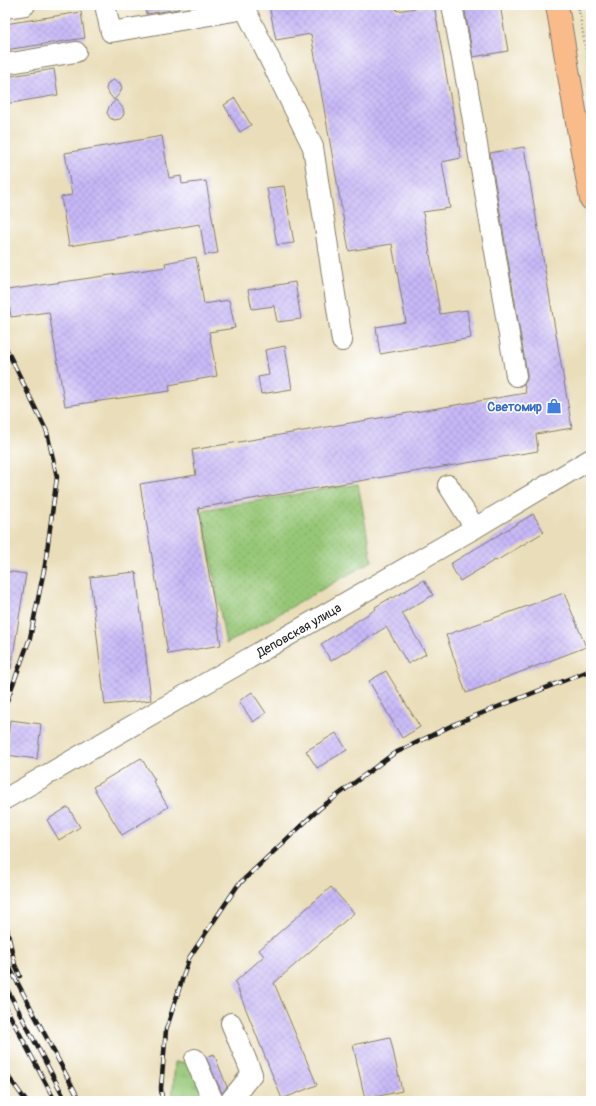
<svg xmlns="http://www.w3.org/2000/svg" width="596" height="1106" font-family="Pangolin,sans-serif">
<defs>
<pattern id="grass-tufts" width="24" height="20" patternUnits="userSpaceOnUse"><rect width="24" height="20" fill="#96c777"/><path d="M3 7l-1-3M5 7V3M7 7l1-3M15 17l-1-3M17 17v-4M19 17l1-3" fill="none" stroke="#81aa66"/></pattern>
<pattern id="park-dots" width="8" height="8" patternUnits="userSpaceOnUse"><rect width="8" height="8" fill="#96c777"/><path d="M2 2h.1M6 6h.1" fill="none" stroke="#81aa66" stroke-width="1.8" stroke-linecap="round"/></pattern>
<pattern id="building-cross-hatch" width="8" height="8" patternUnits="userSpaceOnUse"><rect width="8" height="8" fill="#c7b8f7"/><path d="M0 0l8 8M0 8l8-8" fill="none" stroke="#aa9ed3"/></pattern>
</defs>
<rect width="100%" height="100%" fill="#fff"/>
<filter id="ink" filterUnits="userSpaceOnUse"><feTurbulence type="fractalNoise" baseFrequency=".025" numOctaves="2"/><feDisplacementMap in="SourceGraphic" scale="8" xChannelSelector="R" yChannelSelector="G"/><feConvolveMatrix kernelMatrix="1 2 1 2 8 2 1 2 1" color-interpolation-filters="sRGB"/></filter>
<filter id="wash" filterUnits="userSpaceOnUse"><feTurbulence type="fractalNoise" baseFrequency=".012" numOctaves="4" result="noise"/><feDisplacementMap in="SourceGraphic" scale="16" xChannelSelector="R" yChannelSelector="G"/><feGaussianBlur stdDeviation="0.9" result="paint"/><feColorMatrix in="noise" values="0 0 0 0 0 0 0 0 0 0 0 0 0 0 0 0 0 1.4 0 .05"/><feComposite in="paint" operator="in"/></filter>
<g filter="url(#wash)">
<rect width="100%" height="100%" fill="#eadeba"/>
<path fill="url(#grass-tufts)" stroke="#59724a" d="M175 1062H191L206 1101H172Z"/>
<path fill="url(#park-dots)" stroke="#59724a" d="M358 484 372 561 226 644 202 510Z"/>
<g id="blocks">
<g fill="url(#building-cross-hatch)">
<path d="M145 5H178L179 9 146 14Z"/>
<path d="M269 5H395L397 11 434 5 461 158 442 162 450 208 423 212 440 314 467 310 471 338 380 354 376 327 406 322 392 244 349 251 311 34 276 40Z"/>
<path d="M464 5H500L508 51 473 57Z"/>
<path d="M81 12 85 38 5 50V24Z"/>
<path d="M54 69 58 95 5 104V77Z"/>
<path d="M113 80 115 81 120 83 122 88 120 93 114 100 106 90 107 85 108 83Z"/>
<path d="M235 98 251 125 240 132 224 105Z"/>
<path d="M116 100 123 108 124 113 123 116 120 119 114 120 110 118 107 113 109 107Z"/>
<path d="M162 136 169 178 181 176 182 184 206 181 218 253 205 255 200 224 69 246 61 197 72 195 65 153Z"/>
<path d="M524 147 572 428 536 434 538 451 198 508 221 645 168 654 140 484 196 475 192 450 526 393 524 384 527 380V374L490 153Z"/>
<path d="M284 186 294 243 277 245 267 188Z"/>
<path d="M196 257 204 304 229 300 235 328 209 332 217 376 169 385 170 391 65 406 49 312 11 317 7 290 166 267 165 263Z"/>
<path d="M295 282 301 319 277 322 274 306 252 309 248 290Z"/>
<path d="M285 346 292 389 261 394 258 377 269 375 265 350Z"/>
<path d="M533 514 544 532 496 561 495 560 460 581 450 564Z"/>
<path d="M5 571 26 574 11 669H5Z"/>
<path d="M136 572 151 700 105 705 90 577Z"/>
<path d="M424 580 433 595 402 613 426 654 408 664 386 627 331 661 321 644 376 609 375 607 392 597 393 598Z"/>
<path d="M564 593 586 647 466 693 446 635Z"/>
<path d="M386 671 420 727 402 738 369 681Z"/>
<path d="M252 692 266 713 253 722 239 701Z"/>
<path d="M10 720 41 724 37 759 6 755Z"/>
<path d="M336 733 347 750 317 768 306 751Z"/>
<path d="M141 758 155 780 153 781 168 807 122 835 93 787Z"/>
<path d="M68 807 80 827 59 840 47 820Z"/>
<path d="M331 887 354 913 274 983 317 1085 282 1099 235 982 264 956 259 950Z"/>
<path d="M390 1037 402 1091 365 1099 353 1045Z"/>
<path d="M214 1054 227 1087 222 1093 206 1057Z"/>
</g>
</g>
</g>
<g filter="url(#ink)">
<use href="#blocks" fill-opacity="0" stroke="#837d6b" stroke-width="1"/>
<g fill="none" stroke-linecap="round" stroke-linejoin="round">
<defs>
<g id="minor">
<path d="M105 5 111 32 245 9 313 147 342 341"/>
<path d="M452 5 467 85 516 376"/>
<path d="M5 8 25 5"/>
<path d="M5 64 76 52"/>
<path d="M448 485 475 528"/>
<path id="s1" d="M5 799 475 528 591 459"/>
<path d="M195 1059 213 1101"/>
<path d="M230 1101 252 1074 231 1023"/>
</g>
<path id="major" d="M557 5 580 140 591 199"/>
</defs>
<use href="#minor" stroke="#837d6b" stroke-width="22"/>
<use href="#major" stroke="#837d6b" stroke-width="24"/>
<path stroke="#837d6b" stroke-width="2.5" stroke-dasharray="1 3" stroke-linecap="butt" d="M578 5 591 79"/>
<use href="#minor" stroke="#fff" stroke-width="20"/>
<use href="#major" stroke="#fabb8b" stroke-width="22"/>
<defs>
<g id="rail">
<path d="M5 346 47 432 57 477 45 565 30 638 5 706"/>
<path d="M5 920 15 965 20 976"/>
<path d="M5 959 80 1101"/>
<path d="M5 985 66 1101"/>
<path d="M5 1006 55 1101"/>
<path d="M5 1072 26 1101"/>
<path d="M162 1101 161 1088 166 1030 189 958 238 885 319 809 393 754 457 723 591 670"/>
</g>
</defs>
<use href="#rail" stroke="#1c1c1c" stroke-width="4.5"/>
<use href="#rail" stroke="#fff" stroke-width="3" stroke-dasharray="9" stroke-linecap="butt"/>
</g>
</g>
<defs>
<symbol id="shop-bare" viewBox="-9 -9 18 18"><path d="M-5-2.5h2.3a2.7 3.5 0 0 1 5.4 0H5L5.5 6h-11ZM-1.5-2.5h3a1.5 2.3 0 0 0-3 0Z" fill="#3f7fe0" stroke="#fff" stroke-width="2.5" paint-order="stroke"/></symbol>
</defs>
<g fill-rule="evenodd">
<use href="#shop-bare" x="543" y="395" width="22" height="22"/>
</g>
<g text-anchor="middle" stroke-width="3" stroke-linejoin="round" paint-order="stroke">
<g font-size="13" font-weight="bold" fill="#366cbe" stroke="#fff" text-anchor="end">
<text x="542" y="411">Светомир</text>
</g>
<g font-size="13" fill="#1c1c1c" stroke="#fff">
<text dy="5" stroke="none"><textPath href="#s1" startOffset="339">Деповская улица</textPath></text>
</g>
</g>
<rect width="596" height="1106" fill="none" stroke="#fff" stroke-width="20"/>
</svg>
